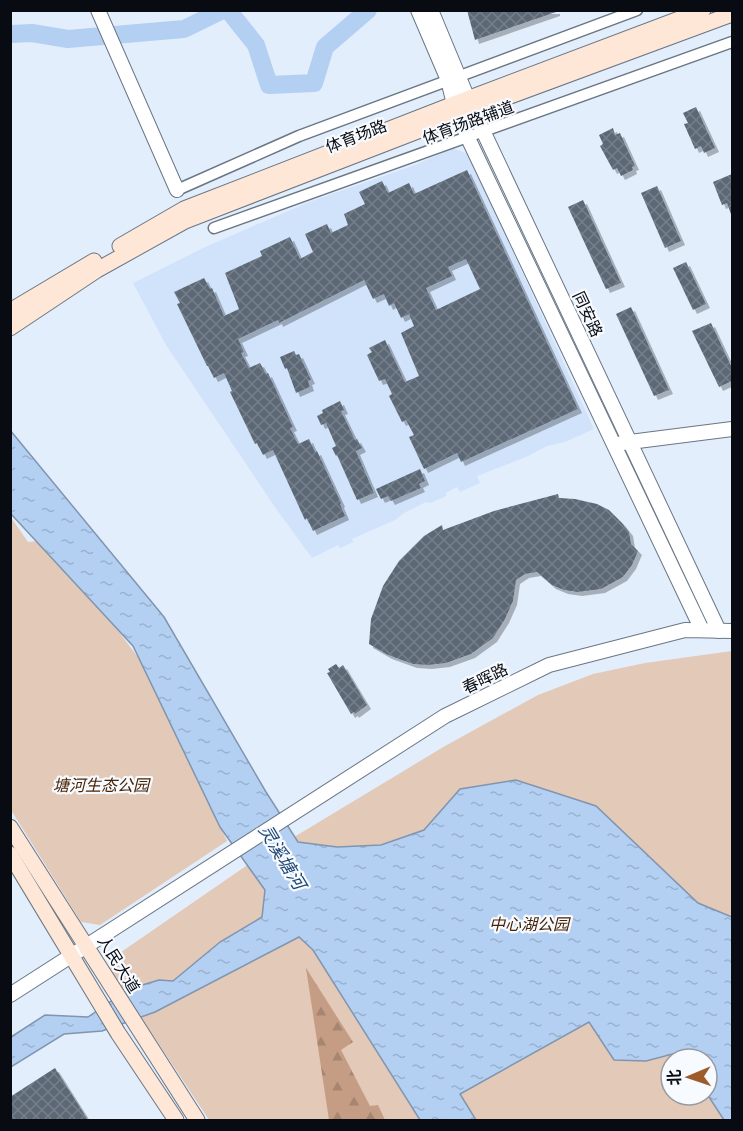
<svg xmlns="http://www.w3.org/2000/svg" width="743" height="1131" font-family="'Crimson Pro','Noto Sans SC',serif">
<defs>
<pattern id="forest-firs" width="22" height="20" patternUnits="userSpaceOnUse" patternTransform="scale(1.5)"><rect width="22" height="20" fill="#c49d84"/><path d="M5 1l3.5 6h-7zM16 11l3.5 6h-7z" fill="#a78671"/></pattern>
<pattern id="water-ripples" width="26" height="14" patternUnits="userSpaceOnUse" patternTransform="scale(1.5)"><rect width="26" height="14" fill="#b3d0f2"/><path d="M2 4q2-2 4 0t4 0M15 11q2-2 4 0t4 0" fill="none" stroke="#98b1ce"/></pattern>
<pattern id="building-cross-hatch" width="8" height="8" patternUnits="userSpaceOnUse" patternTransform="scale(1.5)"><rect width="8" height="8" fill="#5b6776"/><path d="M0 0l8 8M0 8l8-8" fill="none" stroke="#767f8a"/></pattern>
<filter id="shadow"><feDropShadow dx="4" dy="4" stdDeviation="0" flood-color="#0004"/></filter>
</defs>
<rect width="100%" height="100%" fill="#e3eefc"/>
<path fill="#d0e3fa" d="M453 148 468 154 594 429 565 442 547 446 526 457 477 476 480 483 460 492 457 487 446 493V496L431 503 426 502 404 513 395 520 352 539 353 542 340 548 338 545 312 558 277 510 166 345 133 283 203 248 309 202 415 165Z"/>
<g fill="#e2c9b8" fill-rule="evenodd">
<path d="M10 516 28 542 50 540 140 660 227 841 100 925 81 922 11 810Z"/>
<path d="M732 651V1120H209L110 970 111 959 246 866 445 746 538 695 593 674 645 663ZM671 1059H707V1095H671Z"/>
</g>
<path fill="url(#forest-firs)" d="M306 968 353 1042 341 1050 370 1106 378 1105 385 1120H329Z"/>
<path fill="url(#water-ripples)" stroke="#8095af" stroke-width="1.5" d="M10 430 164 617 266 792 298 842 337 847 381 845 424 830 460 789 516 780 596 806 698 903 732 917V1120H724L707 1094V1059H685L680 1052 646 1061 614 1060 589 1022 460 1094 476 1120H420L313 950 299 937 155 1012 102 1031 64 1034 11 1067V1037L45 1015 88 1017 129 989 159 980 173 981 220 942 262 917 265 890 220 827 133 646 11 514Z"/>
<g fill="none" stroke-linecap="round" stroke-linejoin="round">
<g stroke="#b3d0f2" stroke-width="18">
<path d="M228 10 256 45 269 85 314 83 325 47 368 10"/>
<path d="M10 34 32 33 68 39 184 29 223 10"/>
</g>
</g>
<g fill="url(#building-cross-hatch)" fill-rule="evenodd" filter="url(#shadow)">
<path d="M467 10H556V12L475 40Z"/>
<path d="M696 107 715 148 704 153 701 146 695 149 684 124 688 123 683 113Z"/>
<path d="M613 128 615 135 620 133 635 166 632 167 633 170 621 176 617 168 613 170 600 146 603 144 599 135Z"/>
<path d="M467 170 578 409 461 462 457 453 424 469 409 437 414 435 406 420 402 422 389 396 392 394 385 379 379 381 367 355 372 352 369 348 385 340 405 382 419 376 401 333 414 326 409 314 401 318 394 303 389 306 384 294 373 299 364 280 279 323 278 320 238 339 244 352 241 353 249 368 260 363 266 374 268 373 293 427 290 428 298 444 309 439 315 452 317 451 341 503 340 504 345 516 313 531 307 518 305 520 273 450 263 455 257 443 255 444 230 392 232 391 224 373 214 378 208 366H207L177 304 180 303 174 292 204 278 210 289 212 288 224 316 239 309 225 273 262 256 260 251 290 237 300 259 313 252 305 234 327 224 331 233 348 225 344 214 365 204 359 192 382 181 388 193 409 183 414 194ZM466 259 480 289 436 310 426 288 452 276 448 267Z"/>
<path d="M732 174V217L727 203 722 205 713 182Z"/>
<path d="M657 186 681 241 665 248 641 193Z"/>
<path d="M583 200 621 283 606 289 568 207Z"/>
<path d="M686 262 706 304 693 310 673 268Z"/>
<path d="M631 307 669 390 654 396 616 314Z"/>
<path d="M711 323 732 368V381L719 387 692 331Z"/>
<path d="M294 351 296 355 299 354 311 380 308 381 310 387 296 393 287 368 285 369 280 357Z"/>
<path d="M340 401 344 410 341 411 355 440 357 439 362 448 356 451 374 493 357 500 337 455 336 456 332 448 336 446 326 423 321 425 317 416 323 413 322 410Z"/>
<path d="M420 469 425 481 419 484 421 488 391 501 388 496 381 499 376 489Z"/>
<path d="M558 494 559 498 575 499 597 504 609 510 622 523 629 532 631 544 638 551 632 565 623 577 601 589 578 592 564 590 552 585 537 572 525 574 516 580 513 601 505 619 493 638 471 654 446 663 428 665 413 664 388 655 369 644 371 619 383 586 399 561 424 536 442 525 443 530 494 511Z"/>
<path d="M336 664 339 668 343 665 367 705 355 714 354 712 351 714 327 673 330 672 328 669Z"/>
<path d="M55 1068 88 1120H10V1097Z"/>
</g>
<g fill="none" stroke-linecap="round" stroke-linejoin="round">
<defs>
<g id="minor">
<path d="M177 190 299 136 637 10"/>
<path d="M214 228 732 42"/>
</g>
<g id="tertiary">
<path d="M98 10 177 190"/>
<path d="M418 10 448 80 454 104 468 138 702 630"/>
<path d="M431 10 468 99 719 631"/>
<path d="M622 443 732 429"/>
<path d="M10 995 445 716 549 665 685 630 732 631"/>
</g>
<g id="secondary">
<path d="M120 246 184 209 454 104 703 10"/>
<path d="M10 311 94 261"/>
<path d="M10 328 97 270 185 221 459 115 732 14"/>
<path d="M10 827 197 1120"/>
<path d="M10 854 118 1033 176 1120"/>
</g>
</defs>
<use href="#minor" stroke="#6a7685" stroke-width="13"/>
<use href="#tertiary" stroke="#6a7685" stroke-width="16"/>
<use href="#secondary" stroke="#6a7685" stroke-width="17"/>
<use href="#minor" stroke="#fff" stroke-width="10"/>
<use href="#tertiary" stroke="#fff" stroke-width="14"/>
<use href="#secondary" stroke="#fee7d7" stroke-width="15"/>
</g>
<g text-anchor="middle" stroke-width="4.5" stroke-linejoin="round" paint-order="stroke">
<g font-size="16" fill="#080c12" stroke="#f7fafe">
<text transform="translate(468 122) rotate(-20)" y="6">体育场路辅道</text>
<text transform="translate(356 136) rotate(-21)" y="6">体育场路</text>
<text transform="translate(588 314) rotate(65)" y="6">同安路</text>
<text transform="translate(485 678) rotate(-26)" y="6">春晖路</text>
<text transform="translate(119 964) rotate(58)" y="6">人民大道</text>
</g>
<g font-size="16" font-style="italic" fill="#492305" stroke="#f7fafe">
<text x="101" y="791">塘河生态公园</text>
<text x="529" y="930">中心湖公园</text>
</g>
<g font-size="18" font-style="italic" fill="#204874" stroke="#f7fafe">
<text transform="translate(282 857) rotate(59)" y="6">灵溪塘河</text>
</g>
</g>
<rect width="743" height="1131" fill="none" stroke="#080c12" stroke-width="24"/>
<g transform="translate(689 1077) rotate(268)"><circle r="28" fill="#f7fafe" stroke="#979ba0" stroke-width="1.5"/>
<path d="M0-4.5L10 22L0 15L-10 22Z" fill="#9e5c2a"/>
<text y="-9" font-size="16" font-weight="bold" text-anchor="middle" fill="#080c12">北</text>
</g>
</svg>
